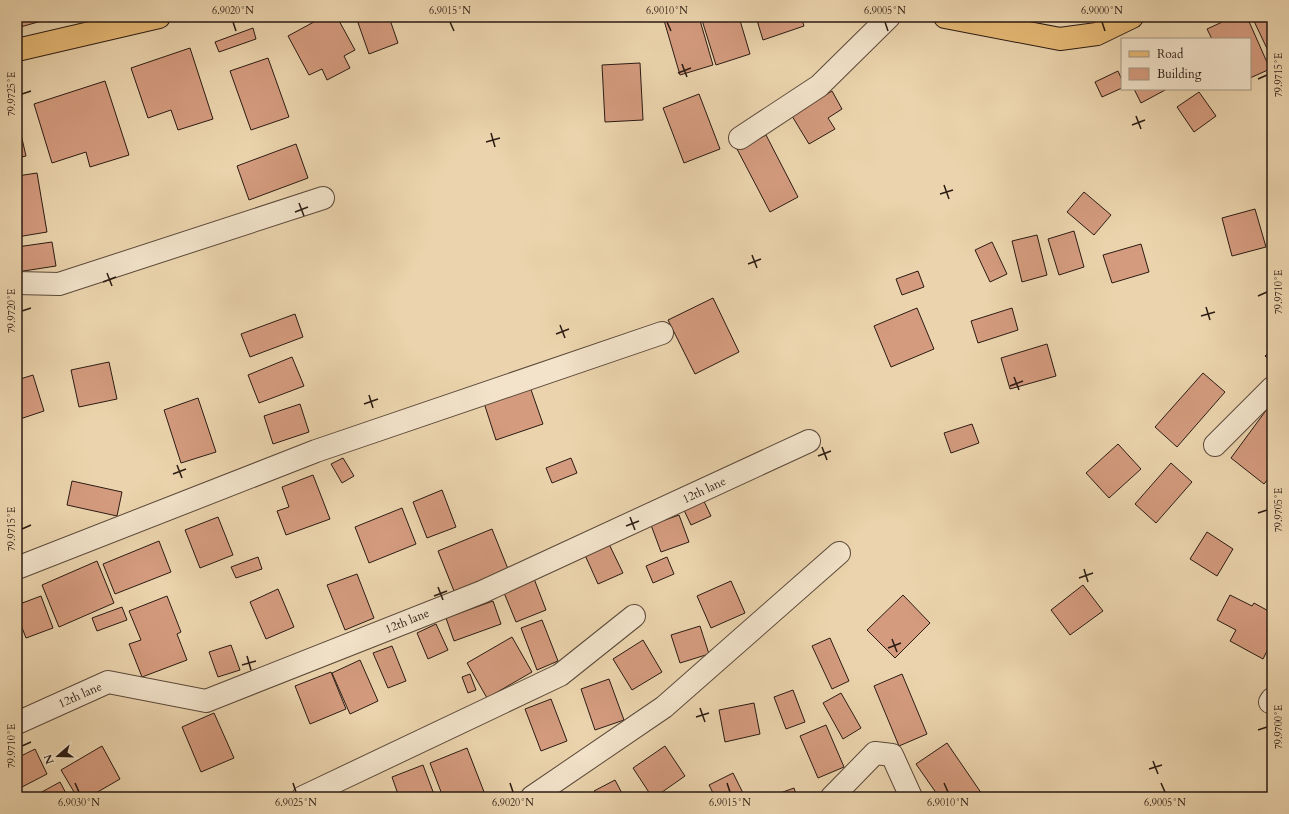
<svg xmlns="http://www.w3.org/2000/svg" width="1289" height="814" font-family="Cardo,serif">
<rect width="100%" height="100%" fill="#ebd4ad"/>
<filter id="stains"><feTurbulence type="fractalNoise" baseFrequency=".005" numOctaves="4"/><feColorMatrix values="0 0 0 0 .2 0 0 0 0 .09 0 0 0 0 .02 0 0 0 .5 -.17"/></filter>
<radialGradient id="worn" r=".72"><stop offset=".6" stop-color="#630" stop-opacity="0"/><stop offset="1" stop-color="#630" stop-opacity=".3"/></radialGradient>
<g fill="#d49b7e" stroke="#2b1b13">
<path d="M17 17H52V18L17 28Z"/>
<path d="M323 17H337L355 50 344 56 350 68 327 80 322 69 309 75 288 36Z"/>
<path d="M356 17H389L398 43 369 54Z"/>
<path d="M663 17H699L713 65 680 75Z"/>
<path d="M701 17H739L750 54 716 65Z"/>
<path d="M756 17H801L804 26 763 40Z"/>
<path d="M1233 17H1247L1270 69 1250 78V39H1212L1207 29Z"/>
<path d="M1252 17H1272V59Z"/>
<path d="M253 28 256 39 219 52 215 42Z"/>
<path d="M190 48 213 119 178 130 171 110 148 118 131 68Z"/>
<path d="M268 58 289 117 251 130 230 71Z"/>
<path d="M640 63 643 120 605 122 602 65Z"/>
<path d="M1118 71 1122 80V88L1102 97 1095 82Z"/>
<path d="M105 81 129 155 90 167 86 152 52 163 34 104Z"/>
<path d="M1134 89H1167L1141 103Z"/>
<path d="M832 91 842 109 828 118 835 129 809 144 792 116Z"/>
<path d="M1199 92 1216 116 1194 132 1177 107Z"/>
<path d="M699 94 720 149 684 163 663 108Z"/>
<path d="M17 117 26 156 17 158Z"/>
<path d="M766 135 798 197 770 212 737 149Z"/>
<path d="M296 144 308 178 249 200 237 166Z"/>
<path d="M37 173 47 232 17 237V176Z"/>
<path d="M1084 192 1111 215 1094 235 1067 212Z"/>
<path d="M1255 209 1266 247 1232 256 1222 218Z"/>
<path d="M1074 231 1084 267 1059 275 1048 239Z"/>
<path d="M1037 235 1047 275 1022 282 1012 241Z"/>
<path d="M52 242 56 266 17 272V247Z"/>
<path d="M992 242 1007 274 990 282 975 250Z"/>
<path d="M1141 244 1149 272 1112 283 1103 255Z"/>
<path d="M918 271 924 287 902 295 896 279Z"/>
<path d="M713 298 739 352 695 374 668 320Z"/>
<path d="M917 308 934 349 891 367 874 326Z"/>
<path d="M1012 308 1018 330 978 343 971 321Z"/>
<path d="M295 314 303 337 250 357 241 334Z"/>
<path d="M1047 344 1056 376 1010 389 1001 358Z"/>
<path d="M1272 349V363L1265 356Z"/>
<path d="M292 357 304 386 259 403 248 375Z"/>
<path d="M109 362 117 399 79 407 71 370Z"/>
<path d="M1203 373 1225 392 1177 447 1155 427Z"/>
<path d="M33 375 44 411 17 420V380Z"/>
<path d="M529 384 543 424 496 440 483 400Z"/>
<path d="M198 398 216 452 181 463 164 410Z"/>
<path d="M300 404 309 432 273 444 264 416Z"/>
<path d="M1270 405 1272 407V474L1264 484 1231 458Z"/>
<path d="M972 424 979 443 951 453 944 433Z"/>
<path d="M1118 444 1141 469 1109 498 1086 473Z"/>
<path d="M343 458 354 476 342 483 331 464Z"/>
<path d="M571 458 577 473 552 483 546 468Z"/>
<path d="M1171 463 1192 482 1156 523 1135 504Z"/>
<path d="M313 475 330 519 286 535 277 511 289 507 282 487Z"/>
<path d="M72 481 122 492 117 516 67 505Z"/>
<path d="M442 490 456 527 427 538 413 502Z"/>
<path d="M702 497 711 516 691 525 682 506Z"/>
<path d="M402 508 416 544 369 563 355 527Z"/>
<path d="M679 515 689 542 661 552 651 525Z"/>
<path d="M218 517 233 555 200 568 185 530Z"/>
<path d="M492 529 508 569 454 591 438 551Z"/>
<path d="M1207 532 1233 549 1217 576 1190 559Z"/>
<path d="M159 541 171 572 115 594 103 564Z"/>
<path d="M608 542 623 573 598 584 584 553Z"/>
<path d="M258 557 262 569 236 578 231 567Z"/>
<path d="M667 557 674 574 653 583 646 566Z"/>
<path d="M97 561 114 603 59 627 42 585Z"/>
<path d="M357 574 374 618 345 630 327 585Z"/>
<path d="M533 576 546 610 516 622 502 588Z"/>
<path d="M731 581 745 613 711 628 697 596Z"/>
<path d="M1083 585 1103 611 1070 635 1051 610Z"/>
<path d="M278 589 294 627 266 639 250 602Z"/>
<path d="M903 595 930 623 895 658 867 630Z"/>
<path d="M1230 595 1252 606 1254 603 1272 613V641L1263 659 1230 641 1236 630 1217 620Z"/>
<path d="M41 596 53 628 26 638 17 615V605Z"/>
<path d="M167 596 181 632 177 634 187 660 142 677 129 644 141 640 129 611Z"/>
<path d="M493 601 501 624 454 641 446 618Z"/>
<path d="M122 607 127 620 97 631 92 618Z"/>
<path d="M542 620 558 661 537 670 521 628Z"/>
<path d="M436 624 448 650 428 659 417 633Z"/>
<path d="M700 626 709 654 680 663 671 635Z"/>
<path d="M512 637 532 672 487 698 467 663Z"/>
<path d="M830 638 849 681 832 689 812 646Z"/>
<path d="M643 640 662 672 632 690 613 659Z"/>
<path d="M231 645 240 670 218 677 209 652Z"/>
<path d="M392 646 406 681 388 688 373 653Z"/>
<path d="M360 660 378 701 350 714 332 673Z"/>
<path d="M331 672 346 709 310 724 295 686Z"/>
<path d="M470 674 476 690 468 693 462 677Z"/>
<path d="M902 674 927 734 899 746 874 686Z"/>
<path d="M609 679 624 720 595 730 581 689Z"/>
<path d="M793 690 805 722 786 729 774 697Z"/>
<path d="M841 693 861 728 843 739 823 703Z"/>
<path d="M551 699 567 741 541 751 525 709Z"/>
<path d="M754 703 760 734 725 742 719 710Z"/>
<path d="M214 713 234 758 201 772 182 727Z"/>
<path d="M826 725 844 767 818 778 800 736Z"/>
<path d="M947 743 984 797H939L916 764Z"/>
<path d="M102 746 120 779 89 797H77L61 770Z"/>
<path d="M665 746 685 776 655 797H652L633 768Z"/>
<path d="M467 748 486 797H443L430 763Z"/>
<path d="M35 749 47 774 22 787 17 777V758Z"/>
<path d="M423 765 435 797H399L392 777Z"/>
<path d="M733 773 745 797H715L709 785Z"/>
<path d="M615 780 624 797H598L594 791Z"/>
<path d="M60 782 68 797H43L40 793Z"/>
<path d="M794 788 797 797H769Z"/>
</g>
<g fill="none" stroke-linecap="round" stroke-linejoin="round">
<defs>
<g id="minor">
<path d="M740 138 819 86 889 17"/>
<path d="M17 283 59 284 323 198"/>
<path d="M1215 445 1272 388"/>
<path d="M17 568 316 451 662 333"/>
<path d="M1270 702 1272 699"/>
<path d="M17 723 108 682 206 701 482 592 809 441"/>
<path d="M303 797 560 675 634 616"/>
<path d="M532 797 664 707 839 553"/>
<path d="M832 797 875 753 892 755 911 797"/>
</g>
<g id="major">
<path d="M945 17 1060 39 1097 34 1132 17"/>
<path d="M17 50 159 17"/>
</g>
</defs>
<use href="#minor" stroke="#5b493a" stroke-width="24"/>
<use href="#major" stroke="#2b1b13" stroke-width="24"/>
<use href="#minor" stroke="#f2e3ca" stroke-width="22"/>
<use href="#major" stroke="#e6ba76" stroke-width="22"/>
</g>
<path fill="none" stroke="#2b1b13" stroke-width="1.5" d="M233 22 236 31M450 22 454 31M667 22 671 31M885 22 888 31M1102 22 1105 31M682 64 687 77M678 73 691 68M1258 79 1267 75M22 94 31 91M1136 116 1141 129M1132 125 1145 120M491 133 495 147M486 142 500 138M944 185 949 199M940 194 953 190M299 203 304 216M295 212 308 207M752 255 757 268M748 264 761 259M107 273 112 286M103 282 116 277M1258 296 1267 292M1206 307 1210 320M22 311 31 308M1201 316 1215 312M560 325 565 338M556 334 569 329M1014 377 1019 390M1010 386 1023 381M369 395 373 408M364 404 378 399M822 447 827 460M818 456 831 451M177 465 182 478M173 474 186 469M1258 513 1267 510M630 517 635 530M626 526 639 521M22 529 31 525M1084 569 1088 582M1079 578 1093 573M438 587 443 600M434 596 447 591M892 639 897 652M888 648 901 643M247 656 251 670M242 665 256 661M700 708 705 722M696 717 709 713M1258 730 1267 727M22 746 31 742M1153 761 1158 774M1149 769 1162 765M75 783 79 792M293 783 296 792M510 783 513 792M727 783 730 792M944 783 948 792M1161 783 1165 792"/>
<g text-anchor="middle" stroke-width="3" stroke-linejoin="round" paint-order="stroke">
<g font-size="12" fill="#2b1b13" stroke="#f2e3ca">
<text transform="translate(704 490) rotate(-25)" y="4">12th lane</text>
<text transform="translate(407 621) rotate(-22)" y="4">12th lane</text>
<text transform="translate(80 695) rotate(-24)" y="4">12th lane</text>
</g>
</g>
<rect width="1289" height="814" fill="none" stroke="#ebd4ad" stroke-width="44"/>
<rect x="1121" y="38" width="130" height="52" fill="#f2e3ca" stroke="#a29381"/>
<rect x="1129" y="51" width="20" height="6" fill="#e6ba76" stroke="#a29381"/>
<text x="1157" y="58" font-size="12" fill="#2b1b13">Road</text>
<rect x="1129" y="68" width="20" height="12" fill="#d49b7e" stroke="#a29381"/>
<text x="1157" y="78" font-size="12" fill="#2b1b13">Building</text>
<g transform="translate(58 756) rotate(250)" stroke="#f2e3ca" stroke-width="3" paint-order="stroke">
<path d="M0-3L7 15L0 10L-7 15Z" fill="#2b1b13"/>
<text y="-6" font-size="11" font-weight="bold" text-anchor="middle" fill="#2b1b13">N</text>
</g>
<rect x="22" y="22" width="1245" height="770" fill="none" stroke="#2b1b13" stroke-width="1.5"/>
<g font-size="10" text-anchor="middle" fill="#2b1b13">
<text x="233" y="14">6.9020°N</text>
<text x="450" y="14">6.9015°N</text>
<text x="667" y="14">6.9010°N</text>
<text x="885" y="14">6.9005°N</text>
<text x="1102" y="14">6.9000°N</text>
<text transform="translate(1278 75) rotate(-90)" y="4">79.9715°E</text>
<text transform="translate(11 94) rotate(-90)" y="4">79.9725°E</text>
<text transform="translate(1278 292) rotate(-90)" y="4">79.9710°E</text>
<text transform="translate(11 311) rotate(-90)" y="4">79.9720°E</text>
<text transform="translate(1278 510) rotate(-90)" y="4">79.9705°E</text>
<text transform="translate(11 529) rotate(-90)" y="4">79.9715°E</text>
<text transform="translate(1278 727) rotate(-90)" y="4">79.9700°E</text>
<text transform="translate(11 746) rotate(-90)" y="4">79.9710°E</text>
<text x="79" y="806">6.9030°N</text>
<text x="296" y="806">6.9025°N</text>
<text x="513" y="806">6.9020°N</text>
<text x="730" y="806">6.9015°N</text>
<text x="948" y="806">6.9010°N</text>
<text x="1165" y="806">6.9005°N</text>
</g>
<rect width="100%" height="100%" filter="url(#stains)"/>
<rect width="100%" height="100%" fill="url(#worn)"/>
</svg>
